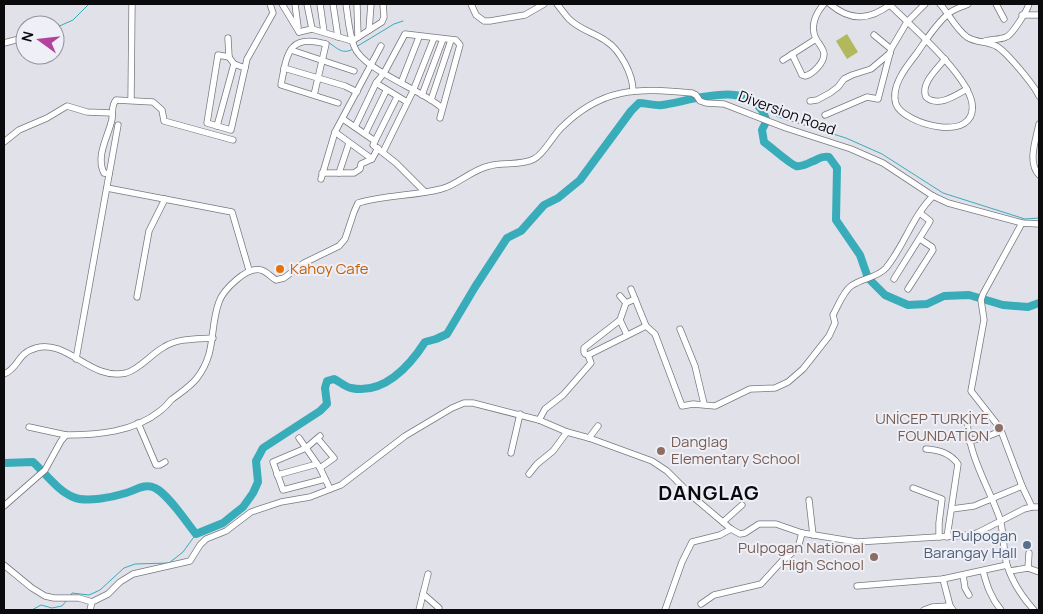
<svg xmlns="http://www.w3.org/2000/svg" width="1043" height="614" font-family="Manrope,sans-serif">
<rect width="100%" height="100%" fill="#e1e1ea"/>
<path fill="#b2b95c" d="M847 34 858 52 847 59 836 41Z"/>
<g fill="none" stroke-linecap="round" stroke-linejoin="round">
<g stroke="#39acba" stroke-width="1">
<path d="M55 28 73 20 89 4"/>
<path d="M326 41C336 46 341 56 353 49"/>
<path d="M356 47 394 24 403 21"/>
<path d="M761 107 778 117 846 138 882 154 943 193 1025 219 1039 218"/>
<path d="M71 595 72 593 89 595 100 590 124 568 135 564 169 563 183 552 196 534"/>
<path d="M32 610 41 605 52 608 62 606 67 600"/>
</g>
<g stroke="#39acba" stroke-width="8">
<path d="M766 122 762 130 764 142C771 147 790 164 796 166 800 167 807 164 811 162 820 159 819 156 829 157L837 168 836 220 860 255 868 278 885 295 908 305 927 304 944 296 969 295 1003 305 1028 307 1039 303"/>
<path d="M4 463 33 462C45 473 58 491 73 497 86 503 113 497 126 493 136 490 145 483 155 488 168 494 187 523 196 534L223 523 243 507 253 493 258 482 256 461 263 448 320 411 327 404 325 388 327 381 334 379C339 381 345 387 351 388 383 395 409 367 425 342L436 339 447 334 475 287 507 238 521 231 544 205 558 198 580 180 631 111 639 103C646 103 656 106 662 105 692 101 752 77 766 119"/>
</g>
<defs>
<g id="minor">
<path d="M282 4 299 32"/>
<path d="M295 4 298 27"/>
<path d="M307 4 312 29"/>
<path d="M320 4 324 32"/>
<path d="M333 4 338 37"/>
<path d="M346 4C348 17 349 33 354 46 362 70 423 90 442 108"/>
<path d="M357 4 358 37"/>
<path d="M471 4 476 15 484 21H490L525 15 544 4"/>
<path d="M557 4C561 9 565 15 569 19 580 30 595 33 606 41 620 50 633 74 633 91"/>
<path d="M830 4C851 22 870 20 891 4"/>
<path d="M940 4C949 14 956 29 967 37 976 43 987 41 996 46 1006 51 1034 85 1039 96"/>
<path d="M996 4 1004 19"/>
<path d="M890 5C912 27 967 74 972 103 978 145 903 124 896 104 890 86 907 66 917 53 926 40 936 24 948 14 953 9 962 7 968 4"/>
<path d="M1022 15H1038"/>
<path d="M369 30 371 4"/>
<path d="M299 32 312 29 352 41 382 22 384 17 383 4"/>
<path d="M874 35 891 49"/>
<path d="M228 38 229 57 234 64 245 68"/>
<path d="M985 41C992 39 999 40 1006 37 1012 35 1027 11 1029 4"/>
<path d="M4 43 23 38"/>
<path d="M291 50 354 71"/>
<path d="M792 54 802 75 805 76C813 74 824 63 824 54 824 49 819 44 816 39"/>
<path d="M229 57 218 55 207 123 231 130 247 59 273 13 270 4"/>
<path d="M945 59C937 69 920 84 926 97 938 108 956 95 967 89"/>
<path d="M783 60 816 39C810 27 815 14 824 4"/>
<path d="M284 68 345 86 357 92"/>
<path d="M376 83 407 102"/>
<path d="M401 83 419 37"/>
<path d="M314 95 326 44C288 33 287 54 281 85L338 103"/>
<path d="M422 95 443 39"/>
<path d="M397 97 373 145 396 163 425 192"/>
<path d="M131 100 132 4"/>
<path d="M431 100 451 40"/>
<path d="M810 101 817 100 830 93 838 87 844 79 852 75 871 69 890 53"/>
<path d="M825 115 867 97 878 99 891 49 907 22 925 4"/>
<path d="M343 119 375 141"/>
<path d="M1039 124C1036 140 1027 162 1039 175"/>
<path d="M217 126 234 64"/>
<path d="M355 127 376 83 384 73 405 34 456 40 460 45 440 118"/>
<path d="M335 132 372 159"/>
<path d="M365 134 386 91"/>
<path d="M4 142 19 130 47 118 67 106 87 112 112 113"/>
<path d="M383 152 413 91 434 38"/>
<path d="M322 173H354L360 169 361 164 372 159 378 148"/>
<path d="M339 173 349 143"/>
<path d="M109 174 104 173C95 156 109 135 112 119 113 112 111 106 116 100L153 102 162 110 164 121 233 140"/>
<path d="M321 179 335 132 381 46"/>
<path d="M107 188 232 212 249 270"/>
<path d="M1022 223 983 294 981 300 984 320 971 391 1000 428 1022 486 1032 507"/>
<path d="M894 279 929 223 930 221 920 213"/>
<path d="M908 289 933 250 932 247 920 239"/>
<path d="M620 296 626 303"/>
<path d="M137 297 149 231 165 199"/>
<path d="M620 320 627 335"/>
<path d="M646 326 655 334 682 406 693 404 715 406 750 389 775 388 788 382 803 369 829 336 835 323 833 315C838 306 843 292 851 286 862 278 877 278 886 268 904 246 912 217 933 196"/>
<path d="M680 329 695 366 704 404"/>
<path d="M588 355 646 326 631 289"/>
<path d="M76 359 118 125"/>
<path d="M4 374C19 368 17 353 36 348 68 339 90 381 126 373 140 369 151 354 164 347 178 338 197 339 213 338"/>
<path d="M967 418C968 456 988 485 1000 519 1004 534 1003 550 1007 565 1012 581 1023 598 1034 610"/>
<path d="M539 420 545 409 563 395 591 363 588 355 585 354 584 352V348L620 320 626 303 635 299"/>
<path d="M138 423 156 465H160L165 462"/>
<path d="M29 427 66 435"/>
<path d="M320 436 306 448 273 462 283 490 325 479"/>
<path d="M299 438 320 468 330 489"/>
<path d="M589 438 598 426"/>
<path d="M318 439 334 458 320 468"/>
<path d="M969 441 986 437 1001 431"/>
<path d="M926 449C939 450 950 453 958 464L947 537"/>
<path d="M511 453 520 414"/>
<path d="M529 474 537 464 553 451 567 432"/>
<path d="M277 475 317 464"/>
<path d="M913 488 942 499 939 523V537"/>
<path d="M809 500 813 535"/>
<path d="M4 506 45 470 61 441 66 435C98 435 134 432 160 411 164 408 168 404 171 400 180 393 190 387 197 378 217 352 209 329 219 302 223 290 247 266 261 270 266 271 271 277 276 280L284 278 304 263 339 246 345 239 354 212 358 203C385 195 414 196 441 189 456 186 471 170 489 166 503 162 520 166 534 159 544 154 552 137 561 128 602 87 637 88 692 93L696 95 700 101 706 103 724 104 786 128 851 149 883 163 933 196 948 203 1022 223 1039 224"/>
<path d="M952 509 974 506 1022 486"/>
<path d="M723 522 742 505"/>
<path d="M4 565 32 588 45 596 54 598H79L92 602"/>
<path d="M1028 568 1029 553"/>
<path d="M983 571C987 586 991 598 1001 610"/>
<path d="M1010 571 1028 568 1039 572"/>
<path d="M963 575 965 588 969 595"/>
<path d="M943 579 950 606 953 610"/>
<path d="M857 586 943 579 1007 565"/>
<path d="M423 594 439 608 438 610"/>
<path d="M701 604 714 595 761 584 782 561 798 548 802 533"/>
<path d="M90 610 92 602 108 594 120 582 133 574 190 561 200 545 206 539 226 531 251 512 281 502 310 497 341 485 405 436 452 408 464 403H473L539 420 567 432 589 438 652 461 667 471 692 496 731 529 740 534 745 533 759 524H776L802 533 857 542 969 535 977 533 1024 509 1032 507H1039"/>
<path d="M419 610 428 574"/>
<path d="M665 610 682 562 692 542 720 535 731 529"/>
<path d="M924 610 932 607 950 606"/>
</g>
</defs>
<use href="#minor" stroke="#787980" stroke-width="7"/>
<use href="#minor" stroke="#fff" stroke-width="5.5"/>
</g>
<circle fill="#e8710a" stroke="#eeeff7" stroke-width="2" cx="280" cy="269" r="5"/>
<g fill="#8d6e63" stroke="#eeeff7" stroke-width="2">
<circle cx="999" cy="428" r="5"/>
<circle cx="661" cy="451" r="5"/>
<circle cx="874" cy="557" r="5"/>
</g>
<circle fill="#5c6f8a" stroke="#eeeff7" stroke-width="2" cx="1027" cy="545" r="5"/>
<g text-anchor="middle" stroke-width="4" stroke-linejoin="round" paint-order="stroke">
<g font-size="15" fill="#0b0b0e" stroke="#eeeff7">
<text transform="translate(787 113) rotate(20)" y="5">Diversion Road</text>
</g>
<g font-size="15" fill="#c56008" stroke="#eeeff7" text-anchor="start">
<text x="290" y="274">Kahoy Cafe</text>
</g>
<g font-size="15" fill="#785e54" stroke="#eeeff7" text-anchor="end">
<text x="989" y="424">UNİCEP TURKİYE<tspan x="989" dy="17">FOUNDATİON</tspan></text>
<text x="671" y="447" text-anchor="start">Danglag<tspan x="671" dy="17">Elementary School</tspan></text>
<text x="864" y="553">Pulpogan National<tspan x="864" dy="17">High School</tspan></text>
</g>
<g font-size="15" fill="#4e5e75" stroke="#eeeff7" text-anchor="end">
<text x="1017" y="541">Pulpogan<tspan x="1017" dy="17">Barangay Hall</tspan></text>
</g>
<g font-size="20" font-weight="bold" letter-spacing="1" fill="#0b0b0e" stroke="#eeeff7">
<text x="709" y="500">DANGLAG</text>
</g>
</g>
<rect width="1043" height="614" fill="none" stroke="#0b0b0e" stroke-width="10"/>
<g transform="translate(40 40) rotate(285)"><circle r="24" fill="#eeeff7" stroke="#93949a"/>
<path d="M0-4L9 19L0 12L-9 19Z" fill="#b3429e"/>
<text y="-8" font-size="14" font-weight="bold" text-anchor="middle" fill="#0b0b0e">N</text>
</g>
</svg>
